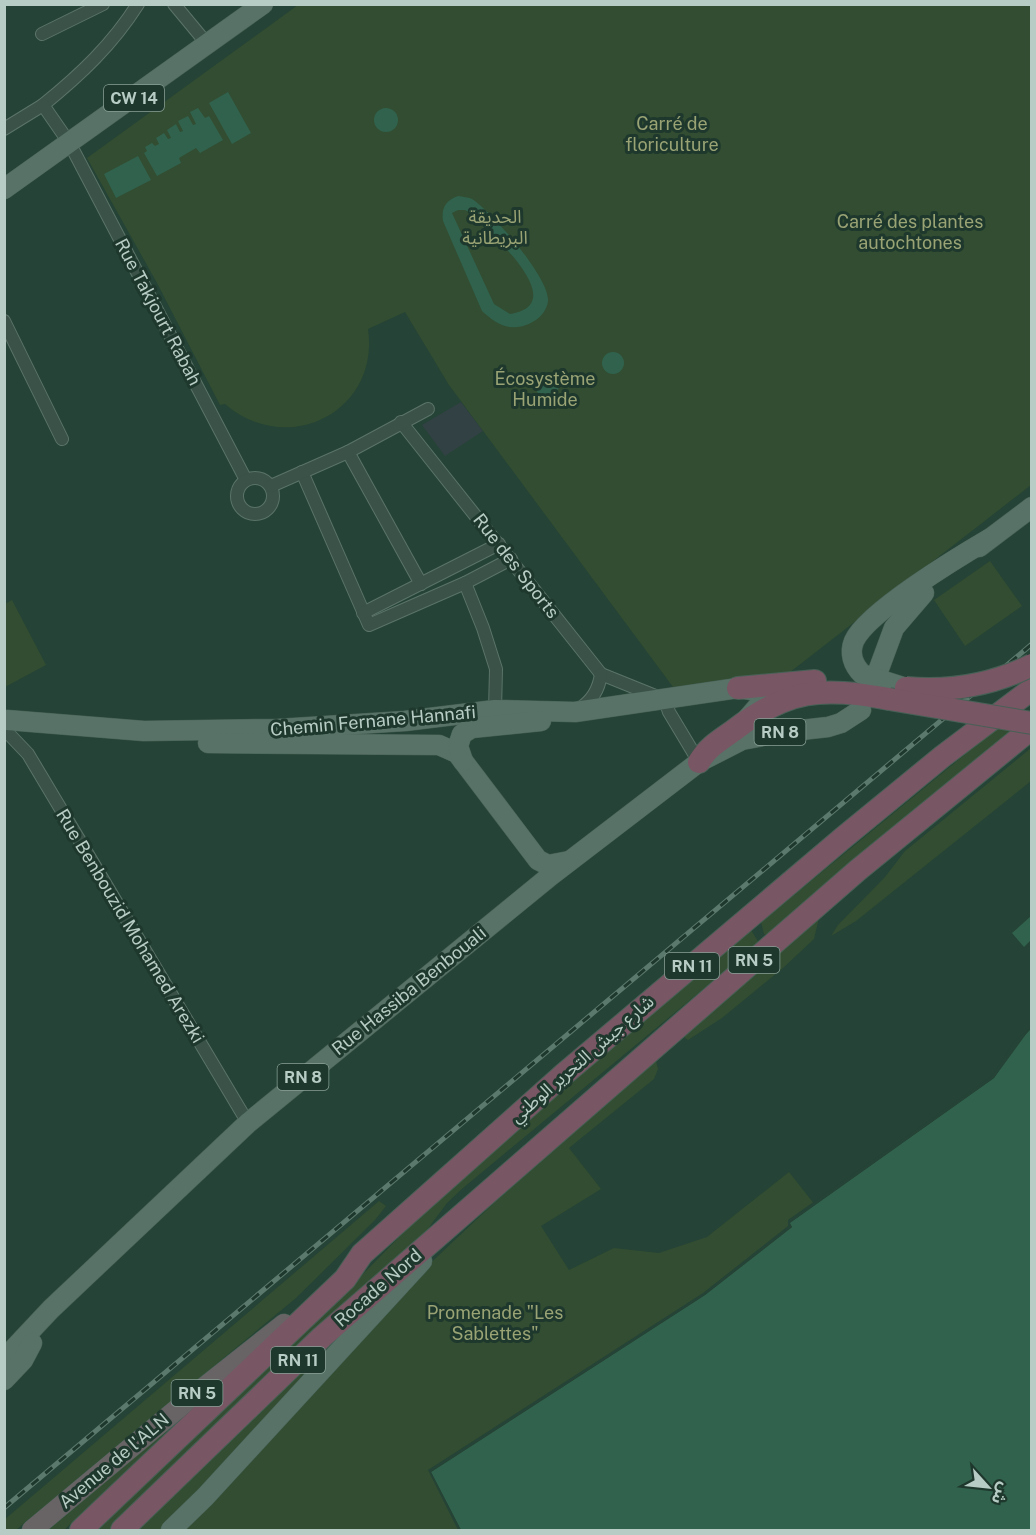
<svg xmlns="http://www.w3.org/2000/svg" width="1036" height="1535" font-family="'Public Sans','Noto Sans Arabic',sans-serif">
<rect width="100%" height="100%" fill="#254336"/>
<path fill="#324143" d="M461 402 483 431 445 456 422 425Z"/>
<g fill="#324d31">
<path d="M298 5H1031V485L785 676 673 687 449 385 405 312 368 329C380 412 287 458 225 404L220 405 157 283 87 158Z"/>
<path d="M990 561 1022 606 965 646 934 600Z"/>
<path d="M12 600 46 665 5 687V604Z"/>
<path d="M1002 724 1018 727 767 935 764 934 761 922Z"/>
<path d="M1031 748V781L856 921 831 936 838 925 885 877 905 851Z"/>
<path d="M819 918 814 939 783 968 722 1018 688 1040 685 1038V1035Z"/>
<path d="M751 930 759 943 463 1188 447 1203 427 1230 110 1530H97L323 1315 453 1182Z"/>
<path d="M656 1061 658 1069 654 1079 569 1148 601 1189 541 1226 569 1270 614 1248 659 1253 707 1237 789 1172 815 1205 790 1223 792 1227 705 1295 431 1472 461 1530H133L337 1339 401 1291 495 1202Z"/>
<path d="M379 1201 386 1206 375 1220 296 1298 16 1530H5L4 1520Z"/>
<path d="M191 1409 64 1530H46Z"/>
</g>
<g fill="#31624d" fill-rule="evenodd">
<path d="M228 92 251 133 232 144 209 103Z"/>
<circle cx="386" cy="120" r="12"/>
<path d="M198 108 205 118 209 116 223 140 200 153 196 148 179 158 181 163 157 176 144 153 147 151 145 147 152 143 155 146 159 144 156 138 164 133 168 139 171 138 167 130 176 124 180 132 183 131 178 121 188 116 193 125 196 124 190 112Z"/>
<path d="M138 156 151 180 116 198 104 174Z"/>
<path d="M458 196C463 197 468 197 472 199 491 211 550 278 548 301 546 318 526 329 510 327 499 326 490 318 482 311L443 221C441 208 446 200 458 196ZM458 210H465L473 215C490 233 573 304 510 314L494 304 452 213Z"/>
<circle cx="613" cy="363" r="11"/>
<circle cx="547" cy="385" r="12"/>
<path d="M1031 916V940L1024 947 1012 933Z"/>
<path d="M1031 1029V1530H461L431 1472 705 1295 792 1227 789 1223 994 1078 1016 1044Z"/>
</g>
<path fill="#254336" d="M1032 1026 994 1078 790 1223 792 1227 705 1295 431 1472 461 1530H458L428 1470 703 1293 788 1226V1220L992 1076 1014 1042Z"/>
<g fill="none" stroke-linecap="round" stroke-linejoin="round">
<defs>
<g id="minor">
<path d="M174 4 208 45"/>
<path d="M42 34 103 4"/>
<path d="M43 105C80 75 112 45 138 4"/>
<path d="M4 129 43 105 70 144 246 480"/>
<path d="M4 321 62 439"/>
<path d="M401 422 601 674 658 697"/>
<path d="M348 452 421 584"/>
<path d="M302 472 369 625 465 583 511 559"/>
<circle cx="255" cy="496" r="18"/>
<path d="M271 486 348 452 428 409"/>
<path d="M465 583 483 628 496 669 495 710"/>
<path d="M363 613 499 544"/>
<path d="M664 697 669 712 699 762"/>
<path d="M579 709C592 701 599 689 601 674"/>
<path d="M7 732 28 754 248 1123"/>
</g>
<g id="primary">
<path d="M4 189 263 4"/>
<path d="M979 547 1032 507"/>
<path d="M877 674 894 628 924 593"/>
<path d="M906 688 862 674C853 665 849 653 854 641 867 612 960 556 989 539"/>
<path d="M7 720 144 731 278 729 405 721 495 710 575 712 738 688 756 691 761 697 760 704 746 720"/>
<path d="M208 743 439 745 457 753 538 860 548 865 569 861"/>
<path d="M463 761 458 746 462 734 472 728 541 721"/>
<path d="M4 1359 51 1309 248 1123 549 877 699 762 742 740 783 732 828 727 841 723 861 710"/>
<path d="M4 1380 23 1360 32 1343"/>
<path d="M171 1530 205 1497 422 1261"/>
</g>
<path id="trunk" d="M32 1530 188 1400 284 1324"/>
<g id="motorway">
<path d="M738 688 815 681"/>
<path d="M699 762C707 748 720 740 733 731 789 688 821 687 889 699"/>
<path d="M81 1530 345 1279 362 1254 563 1075 843 838 943 756 1032 689"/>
<path d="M122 1530 322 1337 858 870 1032 728"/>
</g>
</defs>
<use href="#minor" stroke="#5b7369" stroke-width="14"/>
<use href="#primary" stroke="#465f54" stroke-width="21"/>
<use href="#trunk" stroke="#476056" stroke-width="21"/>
<use href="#motorway" stroke="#476056" stroke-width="24"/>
<use href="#minor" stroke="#3a5248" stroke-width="12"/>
<use href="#primary" stroke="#587267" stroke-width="20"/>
<use href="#trunk" stroke="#686466" stroke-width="20"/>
<use href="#motorway" stroke="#795664" stroke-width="22"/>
<defs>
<path id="rail" d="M4 1508 1032 644"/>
</defs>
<use href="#rail" stroke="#5c796d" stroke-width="5"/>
<use href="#rail" stroke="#1e382d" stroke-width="3" stroke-dasharray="9" stroke-linecap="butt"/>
<defs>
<g id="motorway-bridge">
<path d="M906 688C950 692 992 685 1032 665"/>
<path d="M889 699 1032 723"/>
</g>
</defs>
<use href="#motorway-bridge" stroke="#476056" stroke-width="24" stroke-linecap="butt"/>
<use href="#motorway-bridge" stroke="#795664" stroke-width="22"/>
</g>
<g text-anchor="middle" stroke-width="6" stroke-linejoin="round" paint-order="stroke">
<g fill="#1e382d" stroke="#89a097" stroke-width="1.5">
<rect x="104" y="85" width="60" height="26" rx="4.5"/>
<rect x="754.5" y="719" width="51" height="26" rx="4.5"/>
<rect x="728.5" y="947" width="51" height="26" rx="4.5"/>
<rect x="665" y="953" width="54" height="26" rx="4.5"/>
<rect x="277.5" y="1064" width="51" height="26" rx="4.5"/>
<rect x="271" y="1347" width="54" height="26" rx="4.5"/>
<rect x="171.5" y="1380" width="51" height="26" rx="4.5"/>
</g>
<g font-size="16" font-weight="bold" fill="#b7ccc4">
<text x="134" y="104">CW 14</text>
<text x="780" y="738">RN 8</text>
<text x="754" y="966">RN 5</text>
<text x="692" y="972">RN 11</text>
<text x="303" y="1083">RN 8</text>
<text x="298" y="1366">RN 11</text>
<text x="197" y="1399">RN 5</text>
</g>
<g font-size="18" fill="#99a374" stroke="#1e382d">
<text x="672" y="130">Carré de<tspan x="672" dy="21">floriculture</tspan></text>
<text x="495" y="223">الحديقة<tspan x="495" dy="21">البريطانية</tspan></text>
<text x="910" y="228">Carré des plantes<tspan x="910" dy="21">autochtones</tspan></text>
<text x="545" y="385">Écosystème<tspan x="545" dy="21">Humide</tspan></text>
<text x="495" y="1319">Promenade "Les<tspan x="495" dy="21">Sablettes"</tspan></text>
</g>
<g font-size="18" fill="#b7ccc4" stroke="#1e382d">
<text transform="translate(158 312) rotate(62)" y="6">Rue Takjourt Rabah</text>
<text transform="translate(516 566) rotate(52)" y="6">Rue des Sports</text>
<text transform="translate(373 721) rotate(-5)" y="6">Chemin Fernane Hannafi</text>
<text transform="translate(130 926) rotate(59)" y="6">Rue Benbouzid Mohamed Arezki</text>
<text transform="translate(409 991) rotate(-39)" y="6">Rue Hassiba Benbouali</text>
<text transform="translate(582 1059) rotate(-41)" y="6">شارع جيش التحرير الوطني</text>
<text transform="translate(378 1288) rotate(-41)" y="6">Rocade Nord</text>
<text transform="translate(114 1461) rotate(-40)" y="6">Avenue de l'ALN</text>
</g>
</g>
<rect width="1036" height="1535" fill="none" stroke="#b7ccc4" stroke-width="12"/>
<g transform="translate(988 1487) rotate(117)" stroke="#1e382d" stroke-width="4.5" paint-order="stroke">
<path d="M0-4.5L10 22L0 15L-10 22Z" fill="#b7ccc4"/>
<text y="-9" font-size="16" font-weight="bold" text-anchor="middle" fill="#b7ccc4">ش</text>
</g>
</svg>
